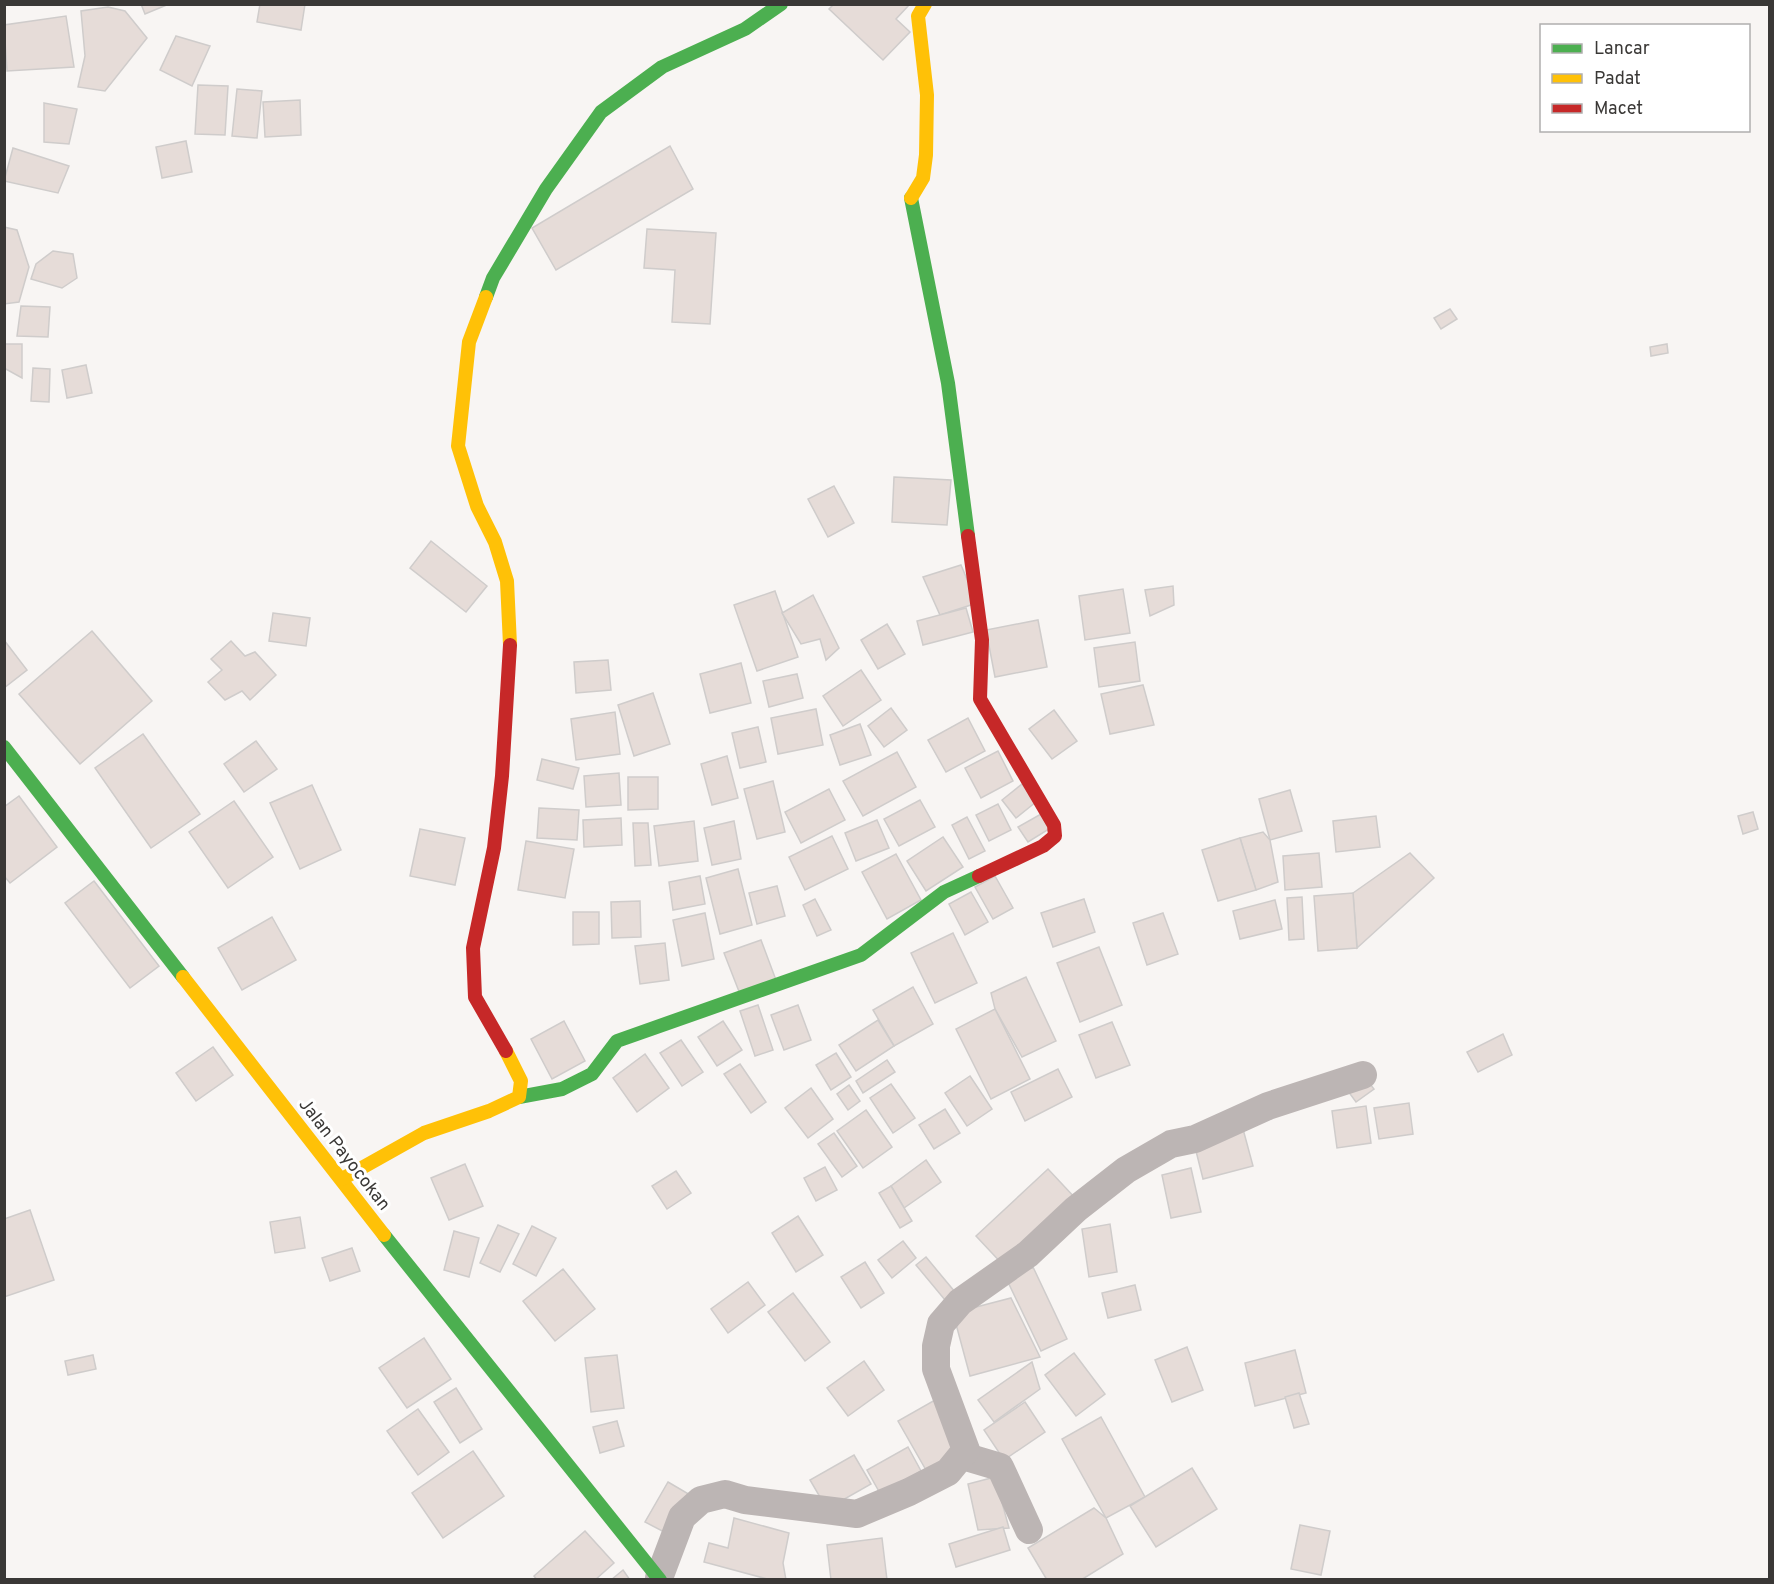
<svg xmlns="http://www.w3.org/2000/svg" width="1774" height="1584" font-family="Overpass,sans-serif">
<rect width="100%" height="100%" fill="#f8f5f3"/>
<g fill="#e6dcd8" stroke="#cfcccb" stroke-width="1.5">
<path d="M141 4H169L145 14Z"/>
<path d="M260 4H305L301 30 257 22Z"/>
<path d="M834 4H910L896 19 910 32 883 60 829 9Z"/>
<path d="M108 7 125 11 147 38 105 91 78 87 85 56 81 11Z"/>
<path d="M66 16 74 67 7 71 4 25Z"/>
<path d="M176 36 210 46 192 86 160 70Z"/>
<path d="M198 85 228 86 225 135 195 134Z"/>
<path d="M237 89 262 91 257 138 232 136Z"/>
<path d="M300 100 301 135 265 137 263 102Z"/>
<path d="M44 103 77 109 69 144 44 142Z"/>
<path d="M186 141 192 172 162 178 156 147Z"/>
<path d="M670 146 693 189 556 270 532 228Z"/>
<path d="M13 148 69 166 58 193 4 181Z"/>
<path d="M4 227 17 230 29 267 19 302 4 304Z"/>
<path d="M647 229 716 233 710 324 672 322 675 270 644 268Z"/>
<path d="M53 251 73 254 77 278 62 288 31 279 36 264Z"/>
<path d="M21 306 50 307 48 337 17 336Z"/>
<path d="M1450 309 1457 319 1441 329 1434 318Z"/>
<path d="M4 344H22V378L4 368Z"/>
<path d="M1667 344 1668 353 1651 356 1650 347Z"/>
<path d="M86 365 92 393 67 398 62 370Z"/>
<path d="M33 368 50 369 49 402 31 401Z"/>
<path d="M894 477 951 480 947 525 892 522Z"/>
<path d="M834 486 854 523 828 537 808 499Z"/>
<path d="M431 541 487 586 466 612 410 568Z"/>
<path d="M961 565 977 603 940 615 923 577Z"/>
<path d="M1173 586 1174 605 1150 616 1145 590Z"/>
<path d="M1123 589 1130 633 1085 640 1079 596Z"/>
<path d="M775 591 798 657 757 671 734 605Z"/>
<path d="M813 595 839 648 826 660 820 639 801 644 782 613Z"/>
<path d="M966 608 973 632 923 645 917 621Z"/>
<path d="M273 613 310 618 306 646 269 641Z"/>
<path d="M1038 620 1047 667 995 677 986 630Z"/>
<path d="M887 624 905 654 878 669 861 640Z"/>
<path d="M92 631 152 701 80 764 19 694Z"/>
<path d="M4 640 27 670 4 688Z"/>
<path d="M231 641 245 656 255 652 276 675 250 700 242 691 225 700 208 682 222 670 211 659Z"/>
<path d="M1135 642 1140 681 1099 687 1094 648Z"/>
<path d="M608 660 611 690 576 693 574 662Z"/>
<path d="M741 663 751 703 710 713 700 674Z"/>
<path d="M861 670 881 700 843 726 823 696Z"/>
<path d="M797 674 803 698 769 707 763 681Z"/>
<path d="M1143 685 1154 725 1110 734 1101 694Z"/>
<path d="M653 693 670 744 634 756 618 705Z"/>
<path d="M891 708 907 730 884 747 868 726Z"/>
<path d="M816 709 823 745 778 754 771 718Z"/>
<path d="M1054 710 1077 741 1052 759 1029 729Z"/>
<path d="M615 712 620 754 576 760 571 719Z"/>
<path d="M968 718 985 751 946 772 928 740Z"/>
<path d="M860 724 871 755 840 765 830 735Z"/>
<path d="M758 727 766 762 740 768 732 733Z"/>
<path d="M143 734 200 814 151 848 95 768Z"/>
<path d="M256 741 277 769 244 792 224 764Z"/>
<path d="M998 751 1013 781 981 798 965 768Z"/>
<path d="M897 752 916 787 863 816 843 781Z"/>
<path d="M727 756 738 798 712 805 701 764Z"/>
<path d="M542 759 579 768 573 789 537 780Z"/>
<path d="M619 773 621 805 586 807 584 776Z"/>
<path d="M628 777H658V809L628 810Z"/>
<path d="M773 781 785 832 757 839 744 789Z"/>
<path d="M1022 784 1036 802 1016 818 1002 800Z"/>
<path d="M312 785 341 850 300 869 270 803Z"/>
<path d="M829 789 845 820 801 843 785 812Z"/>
<path d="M1290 790 1302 831 1270 840 1259 799Z"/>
<path d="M19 796 57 847 10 883 4 876V807Z"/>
<path d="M920 800 935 827 899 846 884 819Z"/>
<path d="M234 801 273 857 228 888 189 832Z"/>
<path d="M998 804 1011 830 989 841 976 815Z"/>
<path d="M539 808 579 810 577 840 537 838Z"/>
<path d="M1753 812 1758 829 1743 834 1738 816Z"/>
<path d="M1041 814 1049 829 1028 842 1018 827Z"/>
<path d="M1376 816 1380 847 1336 852 1333 821Z"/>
<path d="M967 817 985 851 969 859 952 825Z"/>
<path d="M621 818 622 845 584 847 583 820Z"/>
<path d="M877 820 889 848 856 861 845 833Z"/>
<path d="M694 821 698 861 659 866 654 826Z"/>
<path d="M734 821 741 859 712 865 704 828Z"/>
<path d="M633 823H648L651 865 635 866Z"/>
<path d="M420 829 465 838 455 885 410 876Z"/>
<path d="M1263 832 1270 840 1278 882 1256 890 1240 838Z"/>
<path d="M832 836 848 869 805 890 789 857Z"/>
<path d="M943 837 963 867 926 891 907 861Z"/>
<path d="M1240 838 1256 890 1218 901 1202 850Z"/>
<path d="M526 841 574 849 565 898 518 890Z"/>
<path d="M1319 853 1322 887 1285 890 1283 856Z"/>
<path d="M1410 853 1434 878 1357 948 1353 893Z"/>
<path d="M896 854 921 900 887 919 862 872Z"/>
<path d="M738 869 752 925 720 934 706 878Z"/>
<path d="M700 876 705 904 673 910 669 882Z"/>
<path d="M995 876 1013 908 993 919 975 887Z"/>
<path d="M94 881 159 966 130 988 65 903Z"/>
<path d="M777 886 785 916 757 924 749 893Z"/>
<path d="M971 892 988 922 965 935 949 904Z"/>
<path d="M1353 893 1357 948 1318 951 1314 896Z"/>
<path d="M1302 897 1304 939 1289 940 1287 898Z"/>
<path d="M815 899 831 930 817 936 803 905Z"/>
<path d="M1084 899 1095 932 1053 947 1041 913Z"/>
<path d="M1275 900 1282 929 1240 939 1233 911Z"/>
<path d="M640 901 641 937 612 938 611 902Z"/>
<path d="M573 912H599V944L573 945Z"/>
<path d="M705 913 714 959 682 966 673 920Z"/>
<path d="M1163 913 1178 954 1147 965 1133 923Z"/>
<path d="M272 917 296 960 242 990 218 948Z"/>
<path d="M953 933 977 983 935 1003 911 953Z"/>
<path d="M761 940 776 980 740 994 724 953Z"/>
<path d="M665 943 669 980 640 984 635 946Z"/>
<path d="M1099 947 1122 1005 1080 1022 1057 963Z"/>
<path d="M1026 977 1056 1041 1022 1057 995 1009 991 993Z"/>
<path d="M913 987 933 1024 894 1046 873 1010Z"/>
<path d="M758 1005 773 1050 755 1056 740 1011Z"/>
<path d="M798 1005 811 1040 784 1050 771 1015Z"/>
<path d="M995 1009 1030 1079 991 1099 956 1029Z"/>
<path d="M878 1020 894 1046 856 1071 839 1045Z"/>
<path d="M564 1021 585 1061 552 1079 531 1039Z"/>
<path d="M723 1021 742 1050 717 1066 698 1037Z"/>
<path d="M1112 1022 1130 1065 1096 1078 1079 1035Z"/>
<path d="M1503 1034 1512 1055 1478 1072 1467 1052Z"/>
<path d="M681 1040 703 1072 682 1086 660 1053Z"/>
<path d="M213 1047 233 1075 196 1101 176 1073Z"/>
<path d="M836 1053 851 1077 831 1090 816 1065Z"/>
<path d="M645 1054 669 1088 637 1112 613 1078Z"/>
<path d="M887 1060 895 1072 863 1093 856 1081Z"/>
<path d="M740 1064 766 1102 751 1113 724 1074Z"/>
<path d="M1058 1069 1072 1097 1025 1121 1011 1092Z"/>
<path d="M1363 1075 1374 1089 1356 1102 1345 1087Z"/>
<path d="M970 1076 992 1109 967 1126 945 1093Z"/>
<path d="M891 1084 915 1118 893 1133 870 1098Z"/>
<path d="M849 1085 860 1101 848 1110 837 1094Z"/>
<path d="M811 1088 833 1119 808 1138 785 1108Z"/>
<path d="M1409 1103 1413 1134 1379 1139 1374 1108Z"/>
<path d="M1366 1106 1371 1143 1337 1148 1332 1111Z"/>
<path d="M945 1109 960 1133 934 1149 919 1125Z"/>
<path d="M866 1110 892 1147 863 1168 837 1131Z"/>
<path d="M1243 1129 1253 1166 1203 1179 1194 1143Z"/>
<path d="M834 1133 857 1166 842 1177 818 1144Z"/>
<path d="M926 1160 941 1182 904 1208 891 1186Z"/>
<path d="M465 1164 483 1206 449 1220 431 1178Z"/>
<path d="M825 1167 837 1190 816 1201 804 1178Z"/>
<path d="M1191 1168 1201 1212 1171 1218 1162 1175Z"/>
<path d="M1048 1169 1077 1200 1005 1267 976 1236Z"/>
<path d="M676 1171 691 1193 667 1209 652 1186Z"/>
<path d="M891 1186 912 1221 900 1228 879 1193Z"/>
<path d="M30 1210 54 1280 4 1297V1219Z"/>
<path d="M798 1216 823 1255 796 1272 772 1233Z"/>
<path d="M300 1217 305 1248 275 1253 270 1222Z"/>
<path d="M1110 1224 1117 1272 1089 1277 1082 1229Z"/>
<path d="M498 1225 519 1234 500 1272 480 1263Z"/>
<path d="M532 1226 556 1238 536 1276 513 1264Z"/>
<path d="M454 1231 479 1238 469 1277 444 1270Z"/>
<path d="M903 1241 916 1258 892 1278 878 1260Z"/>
<path d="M352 1248 360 1271 330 1281 322 1258Z"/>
<path d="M926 1257 955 1292 945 1300 916 1265Z"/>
<path d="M865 1262 884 1293 861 1308 841 1277Z"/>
<path d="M1033 1267 1067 1339 1041 1351 1007 1280Z"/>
<path d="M563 1269 595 1309 555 1341 523 1301Z"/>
<path d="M748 1282 765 1305 728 1333 711 1309Z"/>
<path d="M1135 1285 1141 1310 1108 1318 1102 1293Z"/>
<path d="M793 1293 830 1342 805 1361 768 1312Z"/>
<path d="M1011 1298 1040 1357 970 1376 953 1313Z"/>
<path d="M424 1338 451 1379 407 1408 379 1368Z"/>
<path d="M1187 1347 1203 1390 1172 1402 1155 1360Z"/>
<path d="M1295 1350 1306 1393 1255 1406 1245 1363Z"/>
<path d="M1074 1353 1105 1394 1076 1416 1045 1375Z"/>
<path d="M93 1355 96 1369 68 1375 65 1361Z"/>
<path d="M617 1355 624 1408 591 1412 585 1358Z"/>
<path d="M864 1361 884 1390 848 1416 827 1388Z"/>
<path d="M1032 1362 1040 1389 994 1422 978 1400Z"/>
<path d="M456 1388 482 1429 460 1443 434 1402Z"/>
<path d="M1299 1393 1309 1424 1294 1428 1285 1397Z"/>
<path d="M935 1400 963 1449 926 1470 898 1421Z"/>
<path d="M1025 1402 1045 1432 1004 1460 984 1430Z"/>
<path d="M418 1409 449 1452 418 1475 387 1431Z"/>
<path d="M1101 1417 1145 1497 1106 1518 1062 1439Z"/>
<path d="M617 1421 624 1446 600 1453 593 1427Z"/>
<path d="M908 1447 921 1471 881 1495 867 1470Z"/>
<path d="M473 1451 504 1496 443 1538 412 1493Z"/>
<path d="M854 1455 871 1484 827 1509 810 1480Z"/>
<path d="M1192 1468 1217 1509 1156 1547 1130 1506Z"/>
<path d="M995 1477 1009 1528 978 1530 968 1484Z"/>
<path d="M668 1482 692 1496 670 1535 645 1522Z"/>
<path d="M1094 1508 1106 1518 1123 1554 1081 1580H1047L1028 1548Z"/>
<path d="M734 1518 789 1533 783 1563 786 1580H771L704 1562 709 1543 728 1548Z"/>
<path d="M1300 1525 1330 1531 1321 1575 1291 1569Z"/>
<path d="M1003 1527 1010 1550 956 1567 949 1544Z"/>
<path d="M585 1531 614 1563 595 1580H537L534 1576Z"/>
<path d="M882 1538 887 1580H831L827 1545Z"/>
<path d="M623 1570 630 1580H611Z"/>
</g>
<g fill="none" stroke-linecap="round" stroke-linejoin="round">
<g stroke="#bcb5b4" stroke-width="28">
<path d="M963 1456 1000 1467 1029 1530"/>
<path d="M659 1578 682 1517 701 1500 725 1494 745 1500 857 1514 909 1492 948 1472 966 1450 936 1369V1346L941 1324 960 1302 1028 1254 1076 1209 1126 1170 1171 1144 1195 1139 1268 1106 1363 1075"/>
</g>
<g stroke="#4caf50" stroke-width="14">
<path d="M911 198 948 383 968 536"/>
<path d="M486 297 493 278 546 189 601 112 662 67 745 29 781 4"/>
<path d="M4 747 183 977"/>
<path d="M519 1097 562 1089 592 1074 617 1041 861 955 944 892 979 876"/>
<path d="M384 1235 660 1580"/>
</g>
<g stroke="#ffc107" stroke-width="14">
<path d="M911 198 923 178 926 155 927 95 918 16 925 4"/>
<path d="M486 297 469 342 458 446 477 506 495 542 507 581 510 645"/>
<path d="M183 977 384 1235"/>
<path d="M342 1179 424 1133 489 1111 519 1097 521 1081 506 1051"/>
</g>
<g stroke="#c62828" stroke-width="14">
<path d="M968 536 982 640 980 699 1054 825 1055 836 1043 846 979 876"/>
<path d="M506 1051 475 997 473 948 494 848 502 776 510 645"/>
</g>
</g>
<g text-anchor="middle" stroke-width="6" stroke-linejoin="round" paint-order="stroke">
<g font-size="18" fill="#3a3836" stroke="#fff">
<text transform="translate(345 1154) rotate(52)" y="6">Jalan Payocokan</text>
</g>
</g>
<rect width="1774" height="1584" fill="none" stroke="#3a3836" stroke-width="12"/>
<rect x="1540" y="24" width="210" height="108" fill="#ffffff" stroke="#b0afaf" stroke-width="1.5"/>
<rect x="1552" y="44" width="30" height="9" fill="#4caf50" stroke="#b0afaf" stroke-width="1.5"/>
<text x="1594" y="54" font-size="18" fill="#3a3836">Lancar</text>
<rect x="1552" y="74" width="30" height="9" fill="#ffc107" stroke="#b0afaf" stroke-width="1.5"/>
<text x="1594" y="84" font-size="18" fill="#3a3836">Padat</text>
<rect x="1552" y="104" width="30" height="9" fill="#c62828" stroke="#b0afaf" stroke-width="1.5"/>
<text x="1594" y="114" font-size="18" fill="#3a3836">Macet</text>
</svg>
